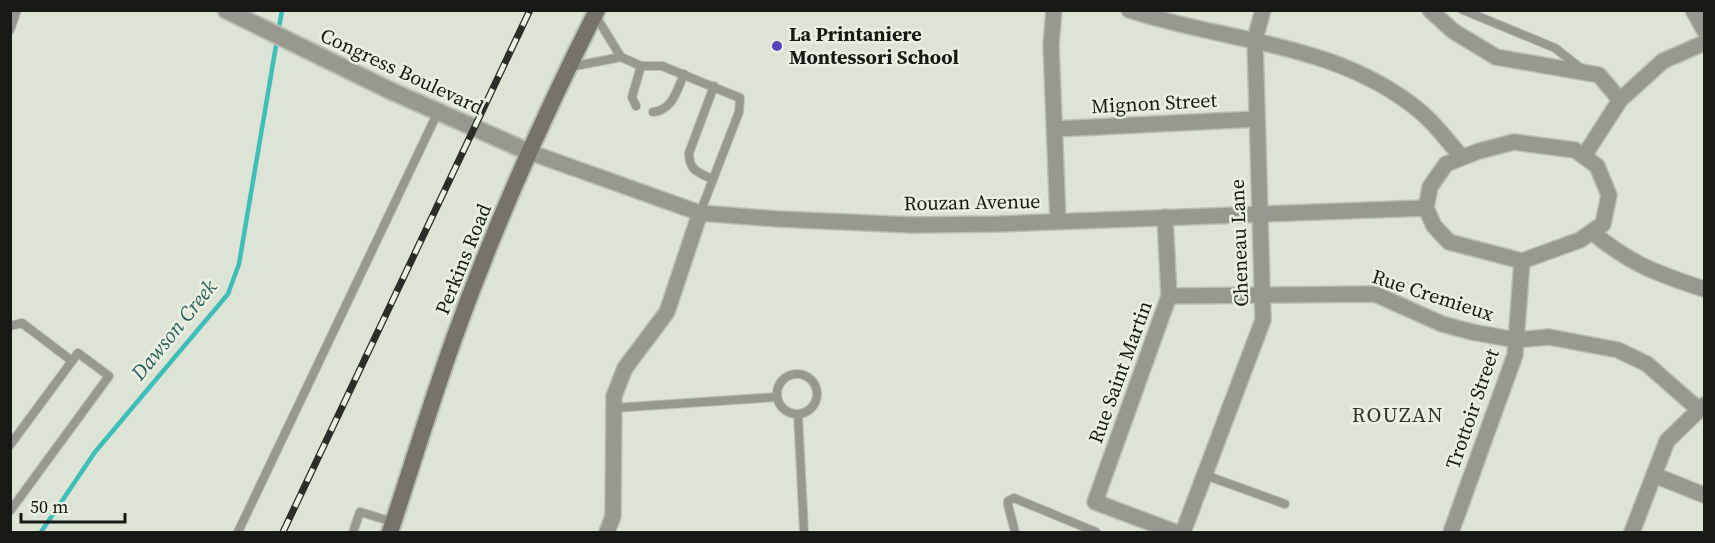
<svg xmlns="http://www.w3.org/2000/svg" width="1715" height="543" font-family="'Source Serif 4',serif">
<rect width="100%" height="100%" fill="#dde3d5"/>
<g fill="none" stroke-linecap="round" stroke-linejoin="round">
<path stroke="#3ebeb8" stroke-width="4.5" d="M41 532 95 452 228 294 239 264 282 10"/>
<defs>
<g id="service">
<path d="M1463 10 1555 48 1583 70"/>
<path d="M10 30 17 10"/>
<path d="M621 57 641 66H662L740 98 739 112 700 213"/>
<path d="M570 67 621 57 595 15"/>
<path d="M636 106 632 97 641 66"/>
<path d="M653 112C673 110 677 90 684 74"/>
<path d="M712 179C697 172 689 170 689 153L714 86"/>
<path d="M10 326 22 323 72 361"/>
<circle cx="797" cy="394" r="20"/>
<path d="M614 408 777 397"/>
<path d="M798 414 804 532"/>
<path d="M10 445 78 353 109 376 10 511"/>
<path d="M1205 475 1285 504"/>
<path d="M238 532 438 112"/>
<path d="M353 532 360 512 393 522"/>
<path d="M1015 532 1008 505V501L1014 498 1096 532"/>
</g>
<g id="minor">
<path d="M1054 10 1051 45 1058 221"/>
<path d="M1129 10C1228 43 1339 42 1422 113 1437 126 1449 143 1462 157"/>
<path d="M1430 10 1453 31 1496 57 1599 75 1620 100"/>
<path d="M1693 10 1704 30"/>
<path d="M1055 129 1257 119"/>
<path d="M1514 142 1575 150 1597 166 1609 195 1603 224 1580 240 1522 261 1449 242 1434 226 1426 208 1430 187 1446 164 1479 151Z"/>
<path d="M529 152 700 213 778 219 913 225 997 224 1426 208"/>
<path d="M1584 156 1620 100 1663 61 1704 43"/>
<path d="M1165 217 1169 296 1095 502 1175 532"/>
<path d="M1592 232C1630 264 1658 274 1704 289"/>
<path d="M1169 296 1375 294 1442 324 1472 332 1516 340 1549 337 1618 350 1647 364 1698 409"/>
<path d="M1654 475 1704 495"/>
<path d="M607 532 613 516 614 396 625 368 667 312 700 213"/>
<path d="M1183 532 1263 320 1255 39 1263 10"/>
<path d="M1451 532 1515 355 1522 261"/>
<path d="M1632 532 1667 441 1704 405"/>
</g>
<path id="tertiary" d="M226 10 389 90 529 152"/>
<path id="secondary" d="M390 532C412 466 432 399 456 333 496 222 544 115 597 10"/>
</defs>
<use href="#service" stroke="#b9bfb2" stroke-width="10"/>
<use href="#minor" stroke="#b9bfb2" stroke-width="18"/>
<use href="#tertiary" stroke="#b9bfb2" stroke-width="20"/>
<use href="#secondary" stroke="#b9bfb2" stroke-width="20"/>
<use href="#service" stroke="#989790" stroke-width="8"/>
<use href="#minor" stroke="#989790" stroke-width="15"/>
<use href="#tertiary" stroke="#989790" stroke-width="16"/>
<use href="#secondary" stroke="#76746a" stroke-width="16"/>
<defs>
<path id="rail" d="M283 532 530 10"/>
</defs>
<use href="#rail" stroke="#2b2e28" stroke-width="7"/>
<use href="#rail" stroke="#eaf1e2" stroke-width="4.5" stroke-dasharray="14" stroke-linecap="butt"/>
</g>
<circle fill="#5942bb" stroke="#eaf1e2" stroke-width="2" cx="777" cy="46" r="6"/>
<g text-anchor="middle" stroke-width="5" stroke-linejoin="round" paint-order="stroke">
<g font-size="20" font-weight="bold" fill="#171914" stroke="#eaf1e2" text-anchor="start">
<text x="789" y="41">La Printaniere<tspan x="789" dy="23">Montessori School</tspan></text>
</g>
<g font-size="20" fill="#171914" stroke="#eaf1e2">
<text transform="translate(402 71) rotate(25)" y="7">Congress Boulevard</text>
<text transform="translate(1154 103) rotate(-3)" y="7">Mignon Street</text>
<text transform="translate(972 202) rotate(-1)" y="7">Rouzan Avenue</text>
<text transform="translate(1239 243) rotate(-92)" y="7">Cheneau Lane</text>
<text transform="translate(463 259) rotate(-68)" y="7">Perkins Road</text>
<text transform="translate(1433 295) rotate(18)" y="7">Rue Cremieux</text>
<text transform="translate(1120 372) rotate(-70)" y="7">Rue Saint Martin</text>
<text transform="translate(1472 409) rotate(-71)" y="7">Trottoir Street</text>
</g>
<g font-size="21" font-style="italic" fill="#2d615f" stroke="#eaf1e2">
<text transform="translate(174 330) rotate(-51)" y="7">Dawson Creek</text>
</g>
<g font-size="21" letter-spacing="1.5" fill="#30352a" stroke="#eaf1e2">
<text x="1398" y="422">ROUZAN</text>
</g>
</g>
<rect width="1715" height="543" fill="none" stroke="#171914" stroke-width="24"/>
<path d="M21 513v9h104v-9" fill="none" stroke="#171914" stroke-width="3"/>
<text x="30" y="513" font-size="18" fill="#171914" stroke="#eaf1e2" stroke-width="4.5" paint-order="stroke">50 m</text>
</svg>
